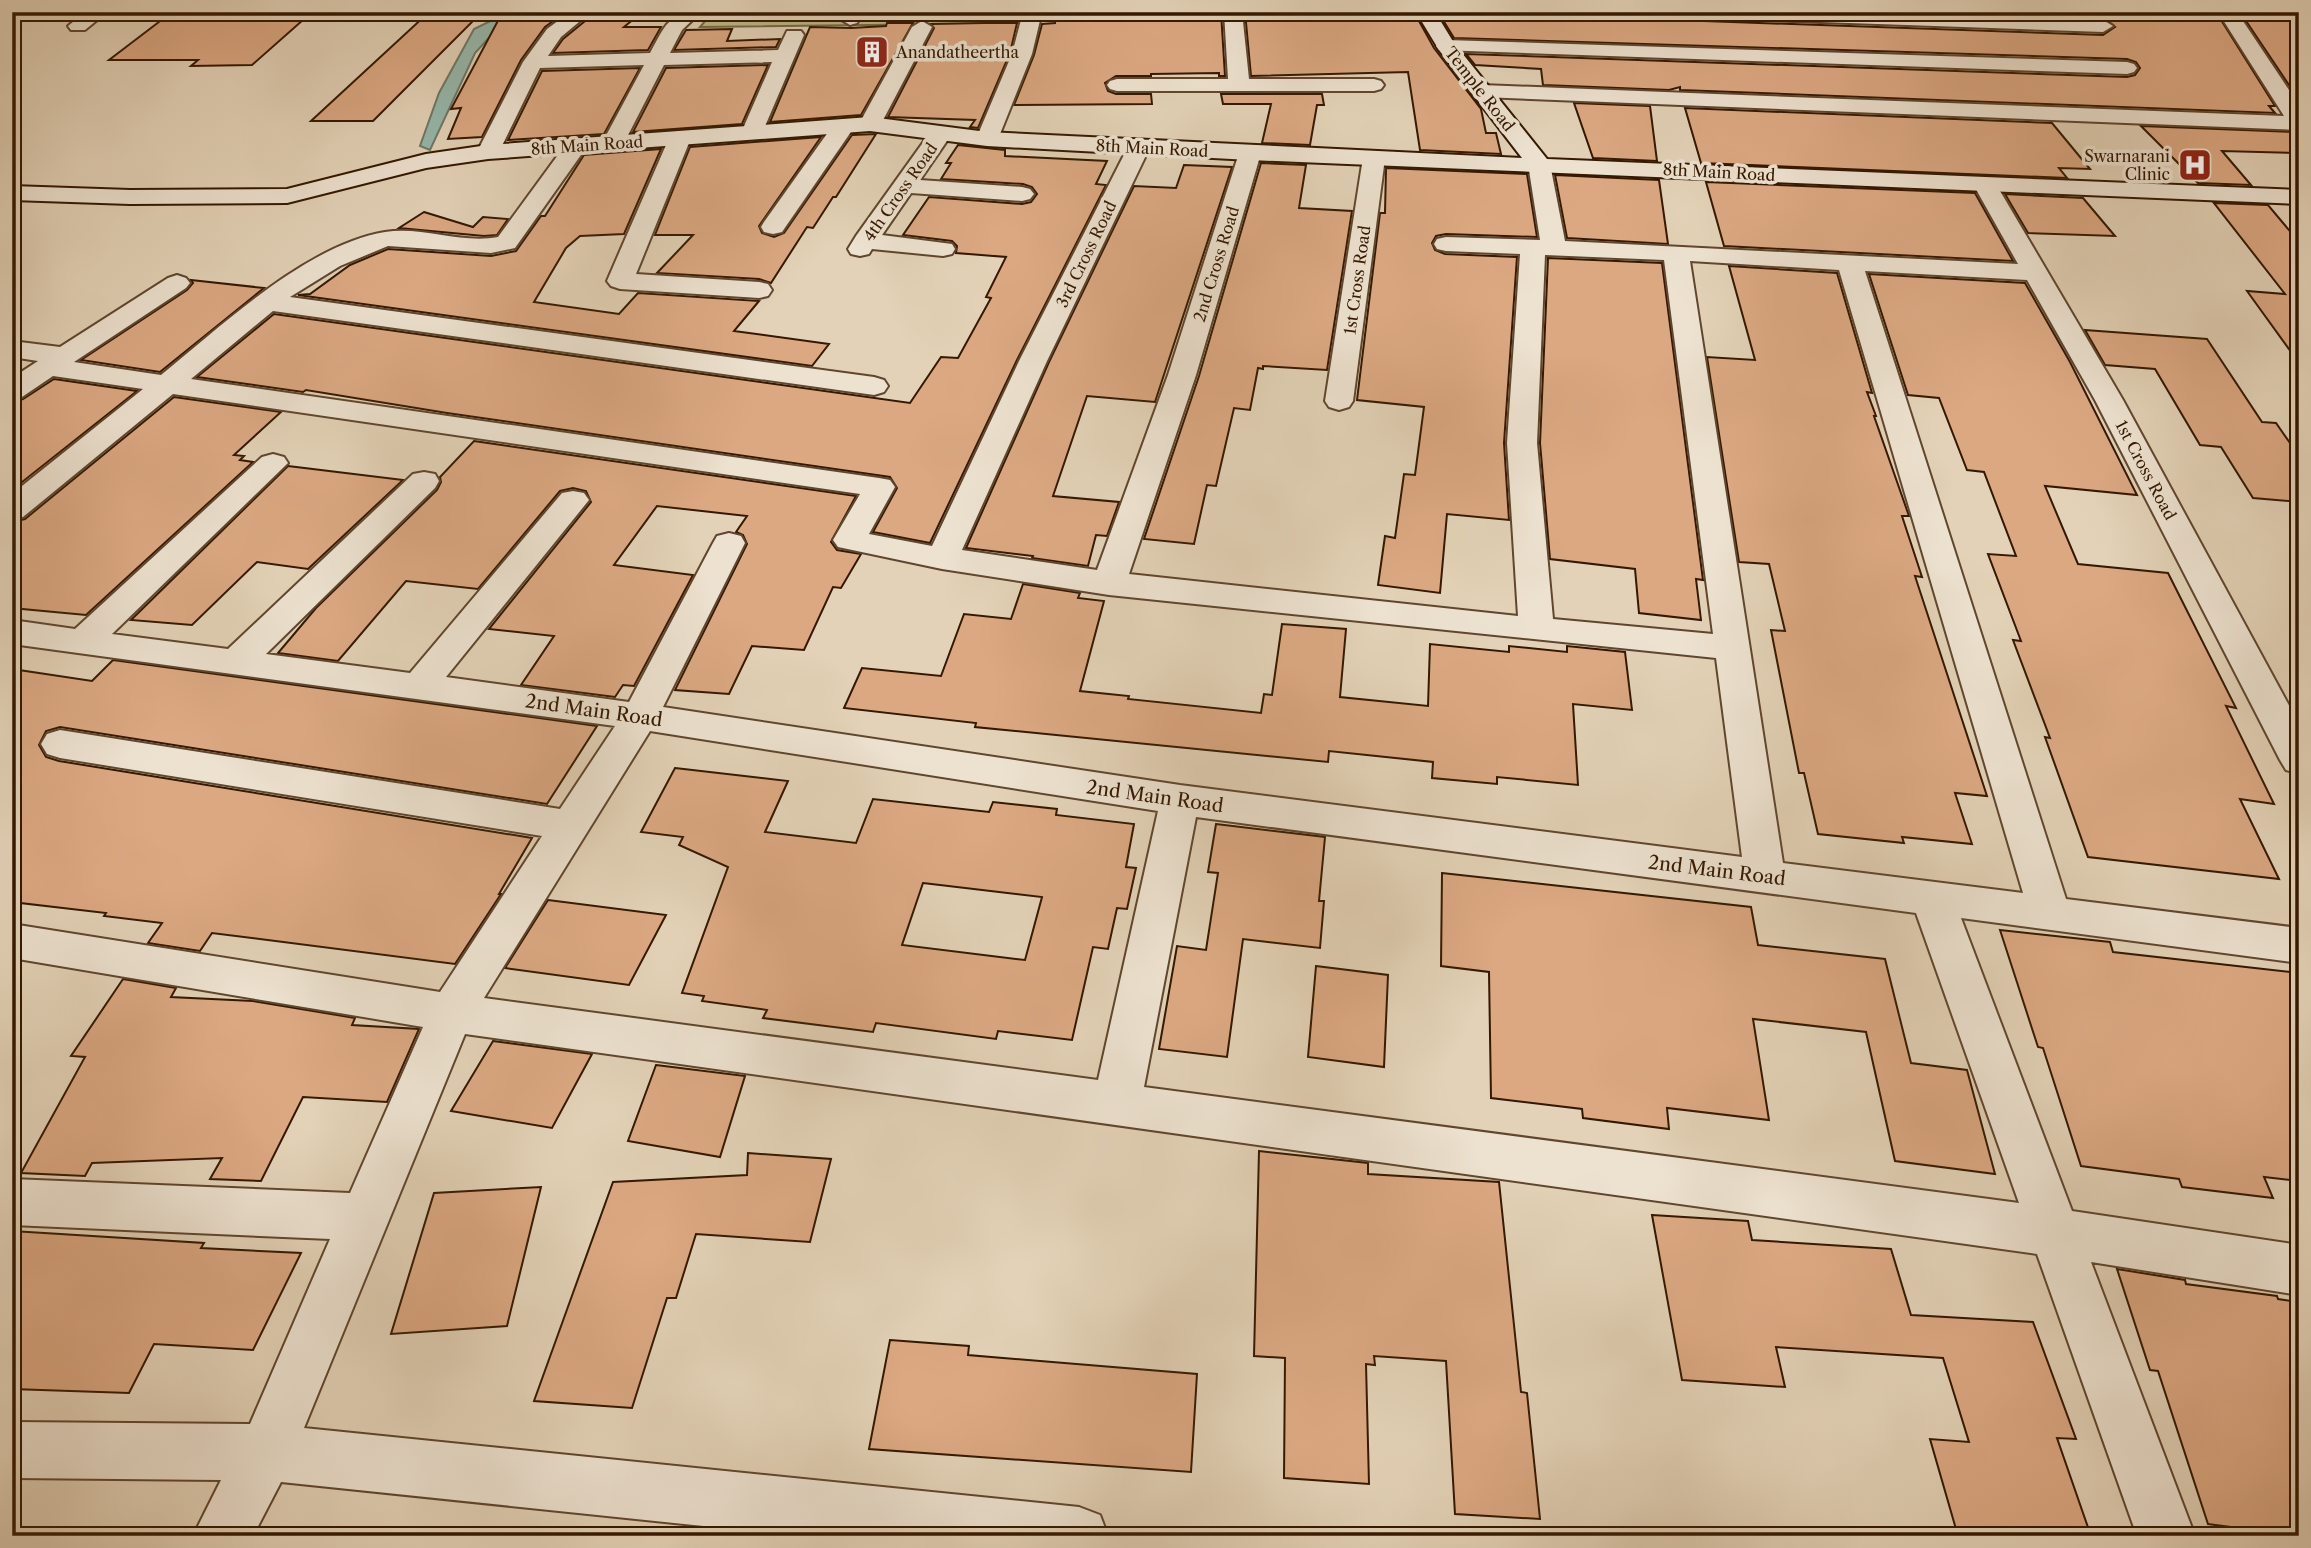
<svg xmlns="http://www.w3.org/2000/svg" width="2311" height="1548" font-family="'Libre Caslon Text',serif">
<rect width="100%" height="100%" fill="#e3d2b7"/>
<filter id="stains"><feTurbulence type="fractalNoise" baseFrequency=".00286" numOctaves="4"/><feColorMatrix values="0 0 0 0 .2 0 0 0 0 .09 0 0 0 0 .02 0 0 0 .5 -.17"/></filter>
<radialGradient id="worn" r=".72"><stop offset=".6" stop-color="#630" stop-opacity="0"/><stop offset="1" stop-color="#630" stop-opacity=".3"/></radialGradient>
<path fill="#bcb989" stroke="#786844" stroke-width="2" d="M713 12H1039V23L700 27Z"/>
<path fill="#96b8ab" stroke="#6f7867" stroke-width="2" d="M509 12H534L496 30 475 53 430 150 420 146 439 93 474 29Z"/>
<g fill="#dba882" stroke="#341800" stroke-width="2" fill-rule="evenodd">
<path d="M172 12H312L252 65 191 66 198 60H109Z"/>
<path d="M1056 12H1221L1225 76H1219V73L1151 74V76H1116L1105 83 1108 91 1116 94H1151L1152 104 1014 105 1034 55 1042 24 1055 23Z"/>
<path d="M1245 12H1414L1434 48 1481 109 1486 133H1496L1501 154 1420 150 1408 72 1251 76Z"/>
<path d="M1438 12 1531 16V12H1575L1699 18 1704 21 2103 35 2115 27 2103 17 2016 12 2170 16 2166 12H2216L2275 106H2269L2275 113 1680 90V87L1669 90 1543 85 1541 69 1475 65 1466 54 2127 77 2135 75 2140 68 2136 62 2127 59 1454 38Z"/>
<path d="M2240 12H2282L2299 29V100Z"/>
<path d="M428 13 480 14 373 121H311Z"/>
<path d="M501 15 560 16 545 27 521 60 482 137 448 139 461 108 451 109Z"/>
<path d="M590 17 635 18 624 27H661L648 50 553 53 563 39Z"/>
<path d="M887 23H913L861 115 770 122 810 27 851 28 886 26Z"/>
<path d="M984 23H1017L1010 53 978 128 970 127 975 120 888 117 934 28 931 24Z"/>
<path d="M732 29 727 41 780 39 776 47 674 50 686 30Z"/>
<path d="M768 65 742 124 633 132 666 68Z"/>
<path d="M640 68 604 134 508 140 542 71Z"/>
<path d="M1221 94H1322L1324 105H1317L1310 145 1262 143 1271 104H1223Z"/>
<path d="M1574 103 1650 106 1657 161 1593 158Z"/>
<path d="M1685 108 2052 123 2090 169 2059 168 2067 178 1701 163Z"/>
<path d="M2141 126 2293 132 2299 138V153L2222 151 2251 185 2198 183Z"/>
<path d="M876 134 836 197H833L813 228 807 227 771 283 759 279 657 273 693 235H655L690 147 821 137 759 226 762 233 774 237 784 233 852 135Z"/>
<path d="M958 145 1005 150V156L1107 161 1096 184 1106 185 1017 360 930 543 873 532 897 488 890 477 447 413 306 390 303 392 197 377 274 314 910 403 941 357 958 358 991 298 986 297 1006 257 956 253 957 246 952 241 903 235 929 197 1022 204 1031 202 1037 194 1032 187 1023 184 941 179 951 163H946Z"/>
<path d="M661 149 624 234 580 236 566 248 534 302 619 314 638 293 759 301 734 331 829 344 812 366 298 295 310 294 350 265 388 249 491 256 516 251 541 216H545L584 155Z"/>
<path d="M1261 163 1306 165 1299 208 1352 211 1327 370 1263 366V369L1258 368 1250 410 1234 408 1216 486 1207 485 1194 544 1144 539 1199 376Z"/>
<path d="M1184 165 1232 167 1155 402 1087 396 1053 496 1119 502 1107 536 1096 535 1088 566 1032 558 1033 556 966 548 1049 362 1134 186 1176 188Z"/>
<path d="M1386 168 1527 174 1537 237 1446 234 1436 236 1432 243 1435 250 1445 254 1517 257 1504 443 1509 520 1447 514 1440 593 1378 585 1385 536 1395 538 1404 474 1415 475 1424 407 1357 400 1380 213H1385Z"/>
<path d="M1555 175 1659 180 1668 244 1567 238Z"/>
<path d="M1706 182 1975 193 2013 261 1724 246Z"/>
<path d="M2005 194 2083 198 2115 236 2028 233Z"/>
<path d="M2214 203 2268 205 2299 242V363L2247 291 2285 294Z"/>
<path d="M424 212 473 227 483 217 508 219 497 235 484 236 399 228Z"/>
<path d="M1548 258 1662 263 1703 580 1696 579 1701 620 1639 613 1635 569 1550 559 1540 443Z"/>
<path d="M1729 266 1837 273 1872 393 1867 392 1876 416H1874L1909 516H1902L1922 577 1915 576 1987 796 1955 793 1972 844 1902 837 1904 843 1818 834 1804 773H1799L1771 630 1785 631 1769 564 1739 562 1707 357 1755 360Z"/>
<path d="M1869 274 2025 283 2070 362 2137 495 2045 486 2078 564 2168 573 2236 708 2226 706 2274 804 2240 799 2279 879 2088 857 2045 737 2050 738 2013 640 2021 641 1988 554 2016 556 1984 472 1967 470 1939 398 1908 395Z"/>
<path d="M191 280 264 288 160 372 81 360 187 290 193 283Z"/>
<path d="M2085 330 2207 339 2262 422 2276 423 2299 456V502L2253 498 2221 447 2200 445 2155 369 2105 365Z"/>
<path d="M54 379 137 391 12 490V402L23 399Z"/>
<path d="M174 397 281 412 234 455 244 456 240 460 253 462 86 615 12 608V522L25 519Z"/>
<path d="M474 441 856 496 831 542 837 550 861 554 841 588 833 587 804 650 752 646 729 694 675 690 747 544 743 535 736 532 747 516 657 506 614 565 693 575 634 686 623 685 615 697 521 685 554 636 489 629 591 502 586 491 573 488 560 491 478 589 406 581 338 661 278 653 316 608 437 490 441 482 440 477Z"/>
<path d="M288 466 403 480 308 569 257 562 192 625 131 620Z"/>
<path d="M1023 584 1080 593 1078 598 1104 601 1080 691 1129 696 1128 699 1261 713 1264 694 1272 695 1282 624 1346 629 1340 697 1428 706 1430 644 1509 652V646L1567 652V646L1625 652 1632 710 1573 704 1578 785 1497 777V784L1432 778 1433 762 1329 751 1328 762 975 727 976 723 844 708 862 668 941 676 964 614 1011 619Z"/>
<path d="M113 660 597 726 547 804 60 727 46 731 39 745 46 757 59 761 532 838 499 894H501L455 964 212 933 200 951 148 943 162 923 104 916 106 913 12 902V669L92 681Z"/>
<path d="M675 768 788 781 765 832 856 843 873 799 989 812 993 802 1057 809 1056 815 1134 824 1126 867 1136 868 1127 909 1117 908 1108 949 1093 947 1072 1040 998 1031 996 1039 876 1023 873 1032 763 1018 767 1010 702 1001 704 996 682 993 728 867 679 845 683 837 641 832ZM923 883 1042 897 1025 960 902 945Z"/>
<path d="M1216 824 1325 837 1319 901H1324L1320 948 1243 939 1227 1057 1159 1049 1177 946 1206 950 1218 873 1208 872Z"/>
<path d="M1442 873 1751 907 1758 945 1885 959 1911 1063 1967 1070 1995 1174 1895 1161 1866 1032 1753 1019 1769 1120 1667 1108 1669 1129 1583 1118 1582 1109 1491 1098 1489 972 1441 966Z"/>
<path d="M548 900 666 915 629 985 505 968Z"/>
<path d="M2000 930 2110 942 2113 952 2299 973V1181L2264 1177 2273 1198 2182 1187 2179 1179 2081 1166 2043 1048 2038 1047Z"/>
<path d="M1316 966 1388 975 1384 1067 1308 1057Z"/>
<path d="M123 979 176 988 171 997 253 1001 355 1018 352 1025 419 1029 387 1102 303 1097 261 1181 210 1179 222 1158 92 1163 85 1176 21 1173 85 1057 71 1056Z"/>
<path d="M493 1041 592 1054 552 1128 451 1111Z"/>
<path d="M656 1065 745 1076 720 1157 628 1141Z"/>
<path d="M1259 1151 1368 1163V1174L1499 1182 1521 1392 1527 1393 1540 1519 1455 1514 1446 1361 1374 1356 1375 1365 1366 1364 1369 1484 1284 1478 1285 1358 1254 1356Z"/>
<path d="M748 1153 831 1159 810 1242 696 1234 676 1298H667L632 1408 534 1401 613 1182 747 1175Z"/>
<path d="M541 1187 507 1326 391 1334 434 1193Z"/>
<path d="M1652 1215 1748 1221 1752 1240 1891 1249 1911 1315 2033 1322 2076 1439 2057 1438 2091 1536H1958L1930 1439 1969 1442 1943 1358 1776 1347 1785 1387 1682 1380Z"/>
<path d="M12 1231 204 1243 201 1248 301 1253 253 1350 154 1344 129 1393 12 1389Z"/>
<path d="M2117 1269 2185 1280 2186 1284 2277 1296 2278 1299 2299 1302V1536L2208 1524 2158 1371 2150 1370Z"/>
<path d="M890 1340 969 1346 968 1355 1197 1374 1191 1472 869 1449Z"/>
</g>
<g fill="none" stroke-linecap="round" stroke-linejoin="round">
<defs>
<g id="street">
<path d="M85 12H107L85 30H71L68 26Z"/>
<path d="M570 12H591L561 37 548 56 650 53C665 26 668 12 701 12L682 30 670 53 778 50 787 31H801L804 35 760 138H744L741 133 772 62 664 65 624 143 621 148H605L602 143 644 65 540 68 499 152 496 157H480L477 152 523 62 547 29Z"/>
<path d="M844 12H863L857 23 850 25 840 19Z"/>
<path d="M1023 12H1042L1032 54 998 139 995 144H979L976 139 1012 54Z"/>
<path d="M1224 12H1242L1249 79H1374L1381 81 1384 85 1381 89 1374 91H1117L1110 89 1107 85 1110 81 1117 79H1228Z"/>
<path d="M1695 12H1874L2103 20 2113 26 2103 32 1704 18Z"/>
<path d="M2218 12H2237L2299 105V130L1482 97 1475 95 1472 91 1475 87 1482 85 2284 116Z"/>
<path d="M922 21 932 27 881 124 878 129H862L859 124 912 27Z"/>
<path d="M1446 40 2127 62 2134 64 2137 68 2134 72 2127 74 1439 50 1436 46 1439 42Z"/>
<path d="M844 119 852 121 855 126 782 232 773 234 764 232 761 227 764 222 836 121Z"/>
<path d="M940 128 948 130 951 135 920 180 1022 187 1030 189 1034 194 1030 199 1022 201 911 193 882 235 952 244 955 249 952 254 943 256 872 249 869 254 860 256 851 254 848 249 856 236 932 130Z"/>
<path d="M680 131 688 133 691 138 636 274 759 282 768 284 772 290 768 296 759 298 620 289 611 286 607 281 669 138 672 133Z"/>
<path d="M577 138 585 140 588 145 515 248 491 253 388 246 340 266 290 297 874 377 884 380 888 386 884 392 874 395 273 311 191 379 879 478 890 480 895 487 869 534 932 546 1019 361 1128 147 1131 142H1147L1150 147 1047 361 962 550 1097 570 1168 375 1239 153 1242 148H1258L1261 153 1196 375 1129 574 1518 616 1507 443 1520 254 1446 251 1437 249 1434 244 1437 239 1446 237 1540 240 1528 164 1531 159H1547L1550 164 1565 241 2018 264 1973 184 1977 179H1993L2123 400 2299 724V774L2286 770 2280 760 2095 400 2027 280 1865 271 2066 899 2299 928V963L1961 918 2072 1211 2299 1245V1295L2091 1262 2195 1536H2137L2037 1254 465 1034 304 1428 1079 1507 1100 1515 1108 1536H799L281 1482 253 1536H193L221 1480 12 1478V1422L250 1424 330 1239 12 1225V1179L350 1193 423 1027 12 958V924L440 992 542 836 60 758 47 754 41 744 47 734 60 730 560 809 615 726 12 644V620L75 629 262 457 273 454 284 457 288 463 112 634 228 649 413 474 424 472 435 474 439 481 435 488 266 654 410 673 562 493 573 491 584 493 589 500 446 677 629 702 713 543 717 536 729 533 741 536 745 543 663 707 1180 785 1742 857 1716 658 1109 595 942 569 838 547 833 540 860 494 173 394 23 517 12 519V494L143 389 53 376 22 397 12 400V378L38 361 12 357V341L60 347 168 278 177 275 186 278 190 283 186 288 74 362 161 375C222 326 306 245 385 232 422 226 461 244 498 237L569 140ZM1545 255 1664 260 1713 634 1553 619 1537 443ZM1690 261 1839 270 2023 893 1783 863ZM650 731 1158 811 1098 1080 484 998ZM1196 817 1916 913 2019 1203 1144 1087Z"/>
<path d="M1374 151 1382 153 1385 158 1353 401 1349 407 1339 410 1329 407 1325 401 1363 158 1366 153Z"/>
</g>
<path id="secondary" d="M1416 12H1435L1454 43 1547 159 2299 190V204L1250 160 987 146 870 131 488 159 426 168 287 203 130 204 12 200V186L130 190 287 189 426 154 488 145 870 117 987 132 1522 158 1439 50Z"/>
</defs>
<use href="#street" stroke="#60462e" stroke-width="4"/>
<use href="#secondary" stroke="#341800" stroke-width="4"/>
<use href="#street" fill="#ede2d0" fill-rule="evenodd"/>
<use href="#secondary" fill="#ede2d0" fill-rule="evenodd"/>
</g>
<defs>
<symbol id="building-square" viewBox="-11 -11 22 22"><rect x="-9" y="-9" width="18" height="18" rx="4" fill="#8f2418" stroke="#ede2d0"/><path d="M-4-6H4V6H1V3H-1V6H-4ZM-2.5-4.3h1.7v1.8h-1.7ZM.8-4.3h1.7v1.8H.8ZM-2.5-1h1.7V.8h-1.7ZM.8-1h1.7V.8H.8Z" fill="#fff"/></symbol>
<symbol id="hospital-square" viewBox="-11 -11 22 22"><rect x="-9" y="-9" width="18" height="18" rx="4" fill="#8f2418" stroke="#ede2d0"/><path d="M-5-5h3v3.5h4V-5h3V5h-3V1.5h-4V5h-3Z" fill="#fff"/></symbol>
</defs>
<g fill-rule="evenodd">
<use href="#building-square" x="853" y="33" width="38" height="38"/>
<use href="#hospital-square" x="2176" y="146" width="38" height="38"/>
</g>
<g text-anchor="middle" stroke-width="7" stroke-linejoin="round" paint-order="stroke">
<g font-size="16" fill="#341800" stroke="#ede2d0" text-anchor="start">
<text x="896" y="58">Anandatheertha</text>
<text x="2170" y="162" text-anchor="end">Swarnarani<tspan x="2170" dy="18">Clinic</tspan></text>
</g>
<g font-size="16" fill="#341800" stroke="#ede2d0">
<text transform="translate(1480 89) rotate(52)" y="6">Temple Road</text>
<text transform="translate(587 145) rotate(-4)" y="6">8th Main Road</text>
<text transform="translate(1152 148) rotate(3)" y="6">8th Main Road</text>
<text transform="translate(1719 172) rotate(3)" y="6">8th Main Road</text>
<text transform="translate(900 192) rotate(-55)" y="6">4th Cross Road</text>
<text transform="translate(1086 254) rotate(-64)" y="6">3rd Cross Road</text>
<text transform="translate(1216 264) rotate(-73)" y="6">2nd Cross Road</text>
<text transform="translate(1357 280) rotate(-82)" y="6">1st Cross Road</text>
<text transform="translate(2146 470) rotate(62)" y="6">1st Cross Road</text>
</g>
<g font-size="19" fill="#341800" stroke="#ede2d0">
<text transform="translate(594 710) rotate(8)" y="7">2nd Main Road</text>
<text transform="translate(1155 796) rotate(8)" y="7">2nd Main Road</text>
<text transform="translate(1717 870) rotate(7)" y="7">2nd Main Road</text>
</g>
</g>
<rect width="2311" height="1548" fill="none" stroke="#e3d2b7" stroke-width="42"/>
<rect x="14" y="14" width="2283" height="1520" fill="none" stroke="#341800" stroke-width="3.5"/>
<rect x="21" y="21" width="2269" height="1506" fill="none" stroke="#341800" stroke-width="2"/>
<rect width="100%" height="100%" filter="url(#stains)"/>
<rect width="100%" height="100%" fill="url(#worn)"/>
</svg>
